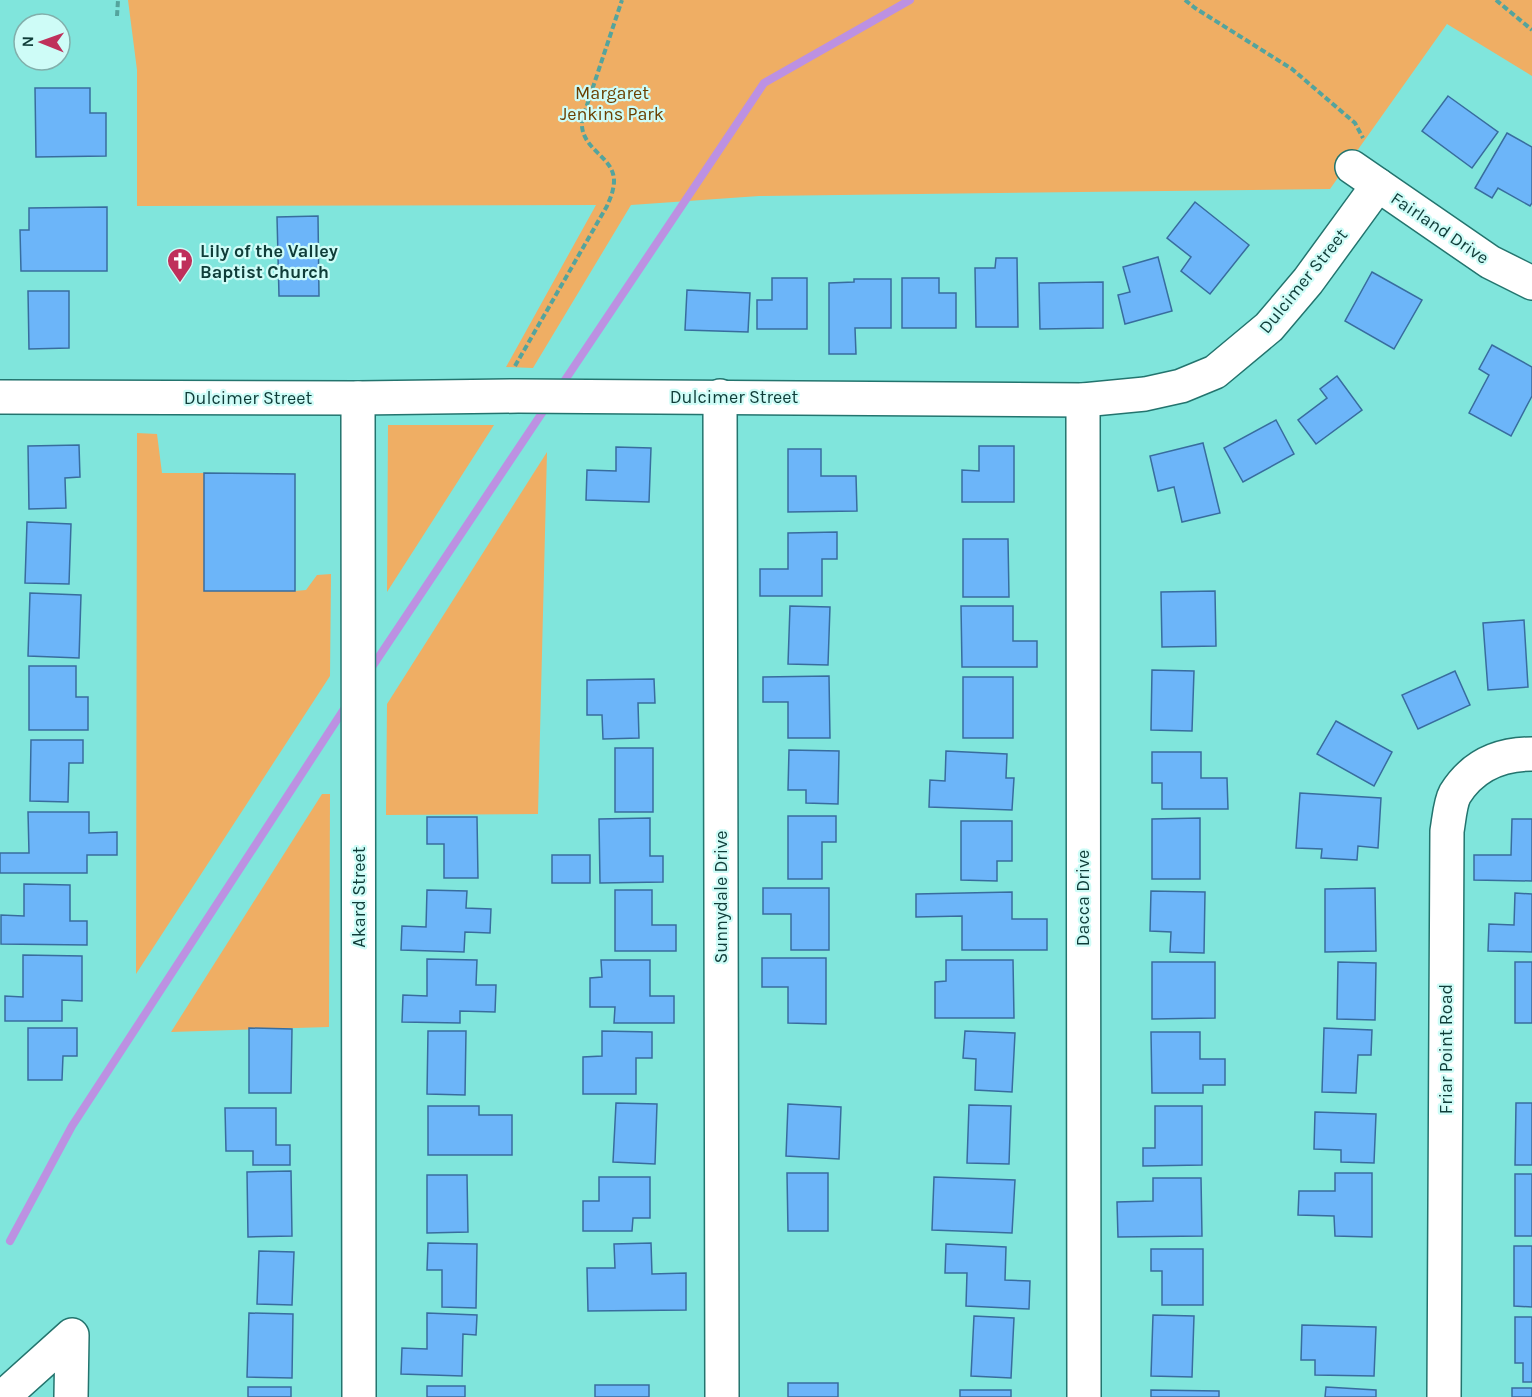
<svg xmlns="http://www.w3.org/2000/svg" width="1532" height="1397" font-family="Karla,sans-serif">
<rect width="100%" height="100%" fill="#80e5dc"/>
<g fill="#efae64">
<path d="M128 0H1532V76L1447 24 1330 189 759 196 631 205 533 368 506 367 596 205 137 206V70Z"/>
<path d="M388 425H494L387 592Z"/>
<path d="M137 433 157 434 162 473H204L295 591 306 590 317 575 331 574 330 676 136 974Z"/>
<path d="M547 452 538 814 386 815 387 704Z"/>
<path d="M322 794H330L329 1027 171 1032Z"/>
</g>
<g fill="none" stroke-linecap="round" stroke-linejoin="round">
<g stroke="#bc91e2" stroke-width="8">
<path d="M559 389 764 83 910 0"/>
<path d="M370 670 548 404"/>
<path d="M10 1241 72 1126 348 703"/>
</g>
</g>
<g fill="#6cb5f9" stroke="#386d9e" stroke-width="1.5">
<path d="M35 88H90V113H106V156L36 157Z"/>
<path d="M1448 96 1498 132 1472 168 1422 131Z"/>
<path d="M1507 133 1532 147V203L1530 206 1498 188 1492 198 1475 188Z"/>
<path d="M1195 202 1249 245 1210 294 1181 271 1191 257 1167 238Z"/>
<path d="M107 207V271H21L20 230H29V208Z"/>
<path d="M318 216 319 296H279L277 217Z"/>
<path d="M1158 257 1172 311 1125 324 1118 295 1130 292 1123 267Z"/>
<path d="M996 258H1017L1018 327H976L975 268H995Z"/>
<path d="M1372 272 1422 300 1394 349 1345 321Z"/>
<path d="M772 278H807V329H757V300H772Z"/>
<path d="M902 278H939V293H956V328H902Z"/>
<path d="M854 279H891V328H855L856 354H829V283L854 282Z"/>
<path d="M1103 282V328L1040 329 1039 283Z"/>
<path d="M687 290 750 293 748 332 685 330Z"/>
<path d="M28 291H69V348L29 349Z"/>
<path d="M1492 345 1532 367V396L1511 436 1469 413 1489 375 1479 369Z"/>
<path d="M1337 376 1362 410 1316 444 1298 420 1327 398 1320 389Z"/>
<path d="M1276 420 1294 454 1243 482 1224 448Z"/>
<path d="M1203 443 1220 513 1182 522 1174 487 1158 491 1150 456Z"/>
<path d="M79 445 80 477 65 478 66 508 29 509 28 446Z"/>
<path d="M979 446H1014V502H962V470L979 471Z"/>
<path d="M616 447 651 448 649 502 586 500 587 470 616 471Z"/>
<path d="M788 449H821V476H856L857 511 788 512Z"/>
<path d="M204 473 295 474V591H204Z"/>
<path d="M27 522 71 524 69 584 25 583Z"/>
<path d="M837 532V559H822V596H760V569H788V533Z"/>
<path d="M963 539H1008L1009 597H963Z"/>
<path d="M1215 591 1216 646 1162 647 1161 592Z"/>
<path d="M30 593 81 595 79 658 28 656Z"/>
<path d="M790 606 830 607 828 665 788 664Z"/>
<path d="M961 606H1013V641H1037V667H962Z"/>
<path d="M1524 620 1528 687 1488 690 1483 623Z"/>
<path d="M29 666H76V697H88V730H29Z"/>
<path d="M1152 670 1194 671 1192 731 1151 730Z"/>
<path d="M1455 671 1470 705 1418 729 1402 695Z"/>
<path d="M829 676 830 738H788V702H763V677Z"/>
<rect x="963" y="677" width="50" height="61"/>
<path d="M654 679 655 703H638L639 738 603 739 602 715H587V680Z"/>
<path d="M1336 721 1392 752 1374 786 1317 754Z"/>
<path d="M31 740H83V763H69L68 802 30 801Z"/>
<rect x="615" y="748" width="38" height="64"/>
<path d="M789 750 839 751 838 804 806 803V790H788Z"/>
<path d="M946 751 1007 754 1006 778H1014L1012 810 929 807 930 780 945 781Z"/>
<path d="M1152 752H1201V778H1227L1228 809H1162V783H1152Z"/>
<path d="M1300 793 1381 798 1378 848 1358 846 1357 860 1321 858 1322 849 1296 848Z"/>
<path d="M28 812H89V833L117 832V855H87V873H0V853H29Z"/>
<path d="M788 816H836V842H822V879H788Z"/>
<path d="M427 817H477L478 878H444V844H427Z"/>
<path d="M650 818V856H663V882L600 883 599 819Z"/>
<path d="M1200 818V879H1152V819Z"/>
<path d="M1512 819H1532V881L1474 880V855H1511Z"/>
<path d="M961 821H1012V861H997V881L961 880Z"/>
<rect x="552" y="855" width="38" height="28"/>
<path d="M24 884 70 885V921H87V945L1 944V915L24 916Z"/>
<path d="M763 888H829V950H791V914H763Z"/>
<path d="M1375 888 1376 951 1325 952V889Z"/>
<path d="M427 890 467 891 466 908 491 909 490 933 465 932 464 952 401 950 402 926 426 927Z"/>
<path d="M615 890H652V925H676V951H615Z"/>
<path d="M1151 891 1205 892 1204 953 1170 952 1171 932 1150 931Z"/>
<path d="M1012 892V919H1047V950H962V916L916 917V894Z"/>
<path d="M1515 893 1532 894V952L1488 951 1489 924 1514 925Z"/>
<path d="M23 955 82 956V1001L62 1000V1021H5V996L23 997Z"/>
<path d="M762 958H826V1024L788 1023V987H762Z"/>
<path d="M427 959 477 960 476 985H496L495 1012 460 1011V1023L402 1022 403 995 427 996Z"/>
<path d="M601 960H650V996H674V1023H614L615 1007H590V978L602 977Z"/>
<path d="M946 960H1013L1014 1018H935V982L946 981Z"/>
<path d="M1152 962H1215V1018L1152 1019Z"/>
<path d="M1338 962 1376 963 1375 1020 1337 1019Z"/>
<rect x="1515" y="962" width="17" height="61"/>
<path d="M28 1028H77V1056H63L62 1080H28Z"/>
<path d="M249 1028 292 1029 291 1093H249Z"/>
<path d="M1324 1028 1372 1030 1371 1055H1358L1356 1093 1322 1092Z"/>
<path d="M428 1031H466L465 1095 427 1094Z"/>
<path d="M602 1031 652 1032V1058H636V1094H583V1057L602 1056Z"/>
<path d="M965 1031 1015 1033 1012 1092 975 1090 976 1059 963 1058Z"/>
<path d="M1151 1032H1200V1059H1225V1085H1203V1093H1152Z"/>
<path d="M616 1103 657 1104 655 1164 613 1162Z"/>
<path d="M1516 1103H1532V1165H1515Z"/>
<path d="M788 1104 841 1107 839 1159 786 1156Z"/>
<path d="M969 1105 1011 1106 1009 1164 967 1163Z"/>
<path d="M428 1106H479V1115H512V1155H428Z"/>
<path d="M1155 1106H1202V1165L1143 1166V1148H1155Z"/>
<path d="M225 1108H276V1145H290V1165H253V1151H226Z"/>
<path d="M1315 1112 1376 1114 1374 1163 1341 1162V1150L1314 1149Z"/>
<path d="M291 1171 292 1236 248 1237 247 1172Z"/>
<path d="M787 1173H828V1231H788Z"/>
<path d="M1335 1173H1372V1237L1335 1236 1334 1216 1298 1215 1299 1191H1335Z"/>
<rect x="1515" y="1174" width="17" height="62"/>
<path d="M427 1175H467L468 1232 427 1233Z"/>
<path d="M599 1177H650V1218H633L632 1231H583V1201H599Z"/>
<path d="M934 1177 1015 1180 1012 1233 932 1230Z"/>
<path d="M1153 1178H1201L1202 1236 1118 1237 1117 1202 1153 1201Z"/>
<path d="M428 1243 477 1244 476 1308 442 1307V1270H427Z"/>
<path d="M651 1243 652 1274 686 1273V1310L588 1311 587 1268H615L614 1244Z"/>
<path d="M946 1244 1006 1247 1005 1280 1030 1281 1029 1309 966 1306 967 1273H945Z"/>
<path d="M1514 1246H1532V1307L1514 1306Z"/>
<path d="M1151 1249H1203V1305H1162V1271H1151Z"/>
<path d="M259 1251 294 1252 292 1305 257 1304Z"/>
<path d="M249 1313 293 1314 292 1378 247 1377Z"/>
<path d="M427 1313 477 1315 476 1335 463 1334 462 1376 401 1374 402 1348 427 1349Z"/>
<path d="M1153 1315 1194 1316 1192 1377 1151 1376Z"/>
<path d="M974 1316 1014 1318 1011 1378 971 1376Z"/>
<path d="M1515 1317H1532V1382H1523V1363H1515Z"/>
<path d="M1302 1325 1376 1327 1374 1376 1315 1375V1360H1301Z"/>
<rect x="788" y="1383" width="50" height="14"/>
<rect x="595" y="1385" width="54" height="12"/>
<rect x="427" y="1386" width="38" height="11"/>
<rect x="248" y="1387" width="43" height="10"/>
<path d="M1326 1387 1376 1390V1397H1325Z"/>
<rect x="1512" y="1388" width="20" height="9"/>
<rect x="960" y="1390" width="51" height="7"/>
<path d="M1151 1390 1219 1391V1397H1151Z"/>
</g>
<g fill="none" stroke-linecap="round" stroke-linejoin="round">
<defs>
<g id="minor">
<path d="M1352 167 1490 262 1532 283"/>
<path d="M720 396 722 1397"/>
<path d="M0 397 358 398 518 396 1083 400 1145 394 1181 386 1215 372 1269 327 1308 281 1378 185"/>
<path d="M358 398 359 1397"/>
<path d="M1083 400 1084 1397"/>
<path d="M3 1397 72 1335 71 1397"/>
<path d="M1444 1397 1447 831C1449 820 1450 803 1455 794 1473 765 1500 754 1532 754"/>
</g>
</defs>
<use href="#minor" stroke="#23746e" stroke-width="36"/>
<g stroke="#54a49d" stroke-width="4" stroke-dasharray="6 3" stroke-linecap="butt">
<path d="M1185 0 1195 8 1292 69 1355 123 1363 138"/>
<path d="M1496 0 1532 30"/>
<path d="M117 16 118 0"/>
<path d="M515 366 607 206C609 201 612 195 613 189 621 156 579 153 582 120L622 0"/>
</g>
<use href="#minor" stroke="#fff" stroke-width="33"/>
</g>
<defs>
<symbol id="church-pin" viewBox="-11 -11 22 30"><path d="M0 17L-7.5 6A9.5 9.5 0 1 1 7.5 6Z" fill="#bf305b" stroke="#cefcf7"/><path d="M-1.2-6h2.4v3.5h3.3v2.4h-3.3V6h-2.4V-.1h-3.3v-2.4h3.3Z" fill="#fff"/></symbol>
</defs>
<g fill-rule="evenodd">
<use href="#church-pin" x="165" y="246" width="30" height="40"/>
</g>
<g text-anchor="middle" stroke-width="4.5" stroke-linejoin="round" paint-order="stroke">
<g font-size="18" fill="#6a3f00" stroke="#cefcf7">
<text x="612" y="99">Margaret<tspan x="612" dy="21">Jenkins Park</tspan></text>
</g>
<g font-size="18" fill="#0f3c38" stroke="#cefcf7">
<text transform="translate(1440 228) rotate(34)" y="6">Fairland Drive</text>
<text transform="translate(1303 281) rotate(-51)" y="6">Dulcimer Street</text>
<text x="734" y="403">Dulcimer Street</text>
<text x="248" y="404">Dulcimer Street</text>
<text transform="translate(359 897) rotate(-90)" y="6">Akard Street</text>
<text transform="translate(721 897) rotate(-90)" y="6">Sunnydale Drive</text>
<text transform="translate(1083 898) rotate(-90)" y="6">Dacca Drive</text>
<text transform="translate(1446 1049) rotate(-90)" y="6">Friar Point Road</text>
</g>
<g font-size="18" font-weight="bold" fill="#0f3c38" stroke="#cefcf7" text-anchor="start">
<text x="200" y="257">Lily of the Valley<tspan x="200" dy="21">Baptist Church</tspan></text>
</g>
</g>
<g transform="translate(42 42) rotate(271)"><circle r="28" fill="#cefcf7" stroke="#82afab" stroke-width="1.5"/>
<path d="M0-4.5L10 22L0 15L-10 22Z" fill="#bf305b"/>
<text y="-9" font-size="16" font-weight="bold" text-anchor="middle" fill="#0f3c38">N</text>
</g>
</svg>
